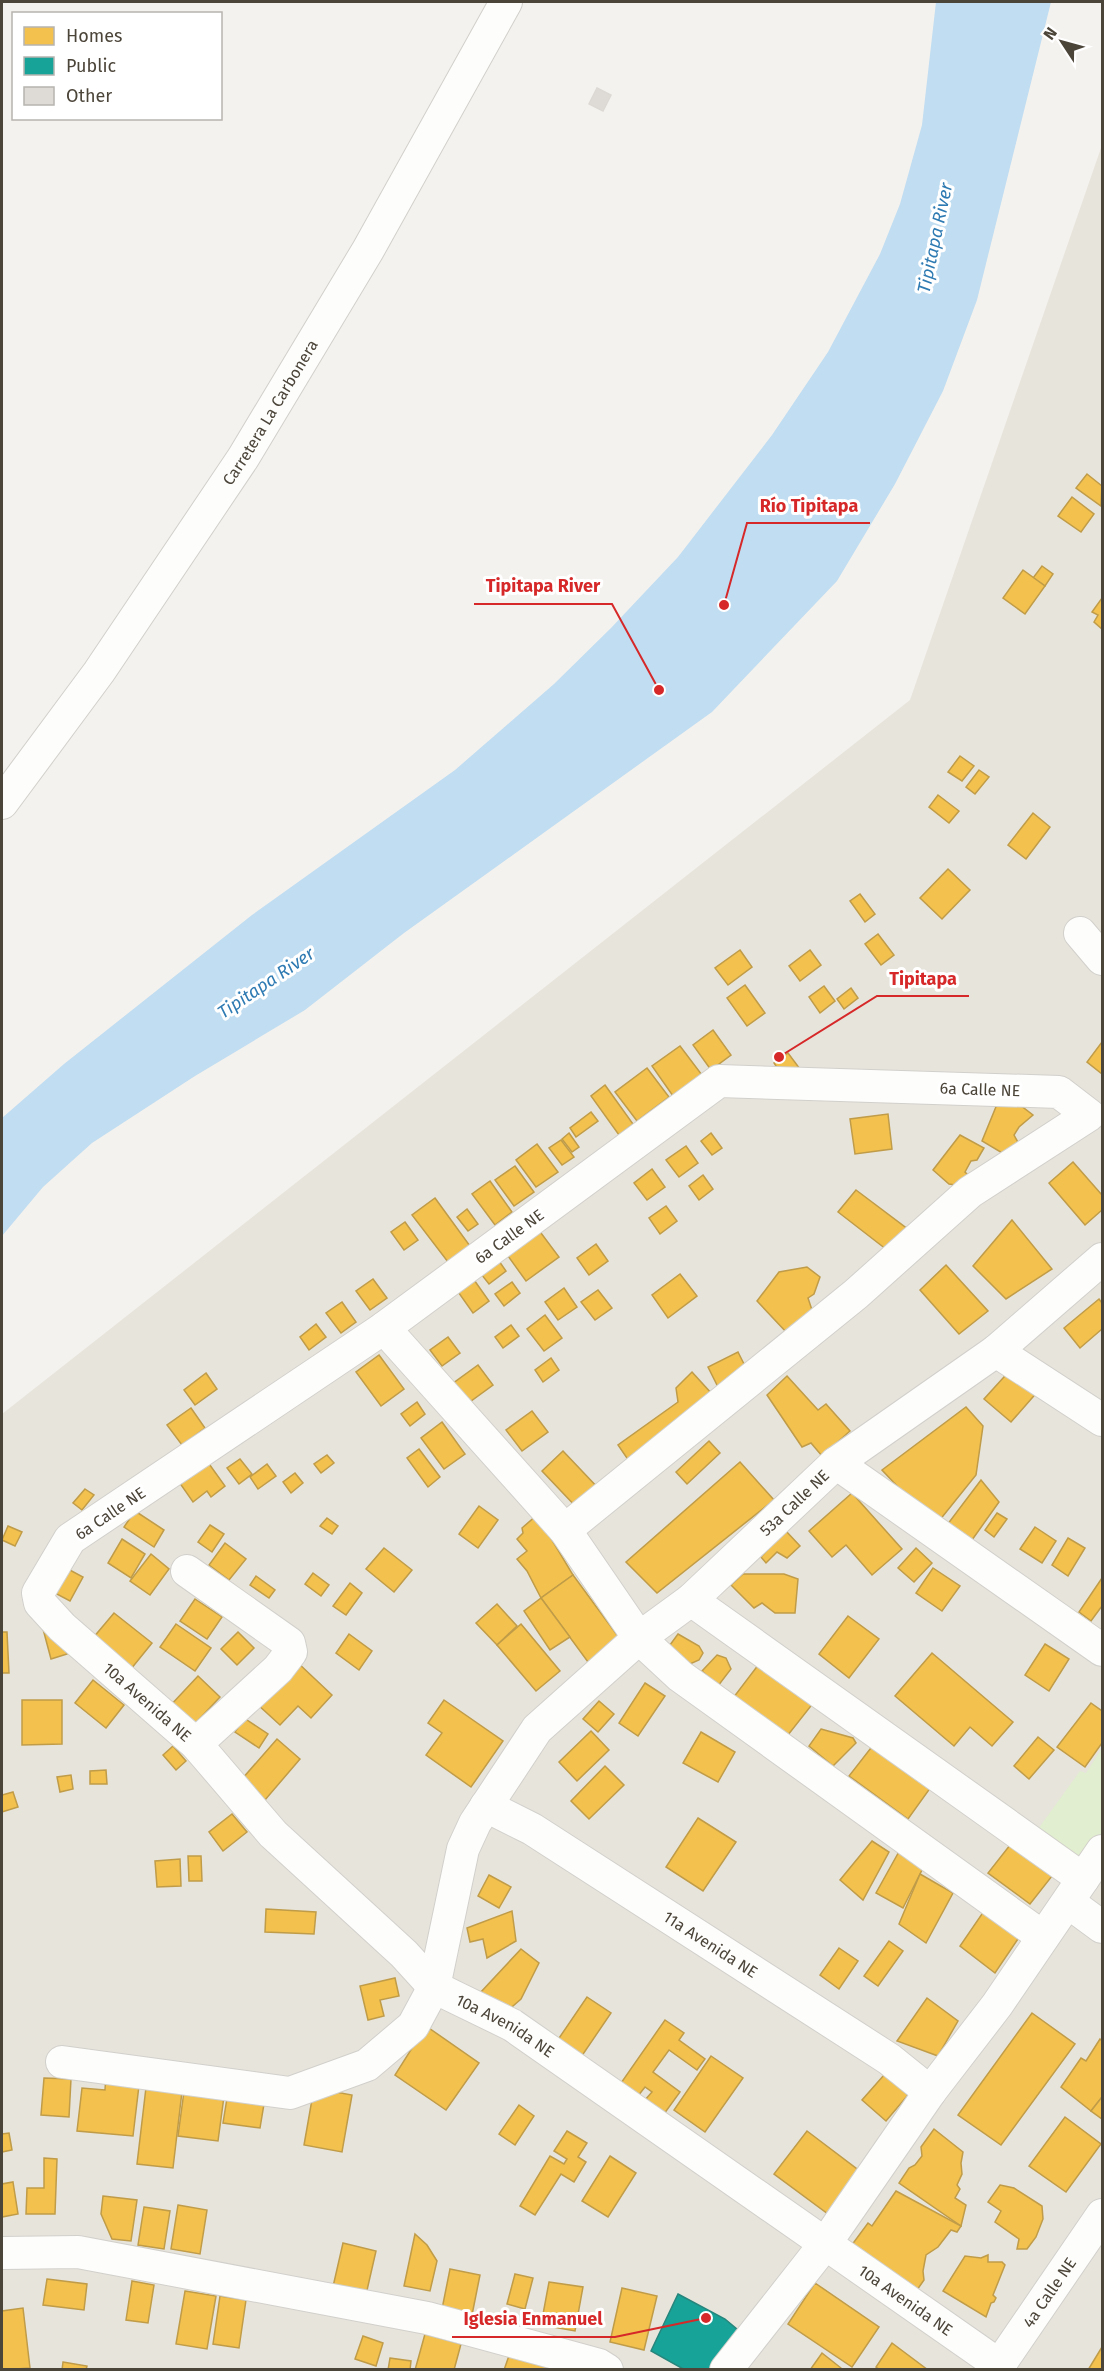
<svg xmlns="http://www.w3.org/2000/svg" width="1104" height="2371" font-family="'Fira Sans',sans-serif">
<rect width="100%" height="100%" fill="#f4f2ee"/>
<path fill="#e7e4dc" d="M1102 145V2369L2 2370V1414L910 700Z"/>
<path fill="#e1eecf" d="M1102 1748V1832L1081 1863 1038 1829 1080 1771 1086 1773Z"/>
<path fill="#c0ddf1" d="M936 2H1051L977 300 943 391 895 484 837 581 712 712 404 933 305 1010 195 1076 92 1143 43 1187 2 1236V1118L64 1064 252 915 455 770 554 684 611 628 678 557 772 435 828 352 880 254 900 204 922 125Z"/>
<g fill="#f2c14e" stroke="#c09c48" stroke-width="1.5">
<path d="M1087 474 1102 486 1101 506 1076 488Z"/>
<path d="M1072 497 1094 514 1081 532 1058 516Z"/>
<path d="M1042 566 1053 574 1045 586 1033 578Z"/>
<path d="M1023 570 1045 586 1025 614 1003 598Z"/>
<path d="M1102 598V629L1094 622 1098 615 1092 612Z"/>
<path d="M960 756 974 766 962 781 948 772Z"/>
<path d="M979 770 989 777 975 794 966 787Z"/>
<path d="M938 795 959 811 949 823 929 807Z"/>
<path d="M1033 813 1050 827 1026 859 1008 845Z"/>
<path d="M948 869 970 890 942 919 920 898Z"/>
<path d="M860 894 875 914 865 922 850 901Z"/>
<path d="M878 934 894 955 881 965 865 944Z"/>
<path d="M740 950 752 967 728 985 715 968Z"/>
<path d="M810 950 821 965 800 981 789 966Z"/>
<path d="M745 985 765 1013 747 1026 727 998Z"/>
<path d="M824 986 835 1001 820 1013 809 997Z"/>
<path d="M851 988 858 998 844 1009 837 999Z"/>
<path d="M713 1030 731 1055 711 1070 693 1045Z"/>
<path d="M1102 1042V1074L1087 1062Z"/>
<path d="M680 1046 702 1075 673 1096 652 1066Z"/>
<path d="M788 1053 800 1069 785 1080 774 1063Z"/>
<path d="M647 1068 669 1097 637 1121 615 1092Z"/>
<path d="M605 1085 633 1124 619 1135 591 1096Z"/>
<path d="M1000 1097 1016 1102 1033 1115 1019 1127 1014 1135 1020 1146 1009 1157 982 1141Z"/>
<path d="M591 1112 598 1121 576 1137 570 1128Z"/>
<path d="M888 1114 892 1149 855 1154 850 1119Z"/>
<path d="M569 1133 579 1147 572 1152 562 1139Z"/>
<path d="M711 1133 722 1148 712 1155 701 1141Z"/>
<path d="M960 1135 984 1148 977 1160 971 1161 965 1172 970 1177 962 1186 949 1184 933 1170Z"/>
<path d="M561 1140 574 1157 562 1165 549 1148Z"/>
<path d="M537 1144 558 1172 536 1187 516 1160Z"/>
<path d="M686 1146 698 1163 679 1177 666 1160Z"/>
<path d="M1073 1162 1102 1195V1210L1085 1225 1049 1183Z"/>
<path d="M515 1166 534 1192 514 1206 495 1180Z"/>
<path d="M652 1169 665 1187 647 1200 634 1183Z"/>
<path d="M703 1175 713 1189 699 1200 689 1186Z"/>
<path d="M490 1181 512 1212 495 1225 472 1194Z"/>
<path d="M856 1190 909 1230 891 1253 838 1212Z"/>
<path d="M435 1198 470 1246 448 1262 412 1215Z"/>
<path d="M666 1206 677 1221 660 1234 649 1218Z"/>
<path d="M467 1209 478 1224 468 1231 457 1217Z"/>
<path d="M1012 1220 1052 1269 1006 1299 973 1266Z"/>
<path d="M405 1222 418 1240 404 1250 391 1232Z"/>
<path d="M535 1225 559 1257 526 1281 503 1249Z"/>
<path d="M596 1244 608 1261 589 1275 577 1258Z"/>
<path d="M499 1261 506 1271 489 1284 481 1274Z"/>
<path d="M946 1265 988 1311 959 1334 920 1290Z"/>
<path d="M807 1267 820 1277 814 1294 808 1298 813 1313 788 1334 757 1301 779 1272Z"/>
<path d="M680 1274 697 1296 668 1318 652 1295Z"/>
<path d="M472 1277 489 1301 473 1313 456 1289Z"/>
<path d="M373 1279 387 1298 370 1310 356 1291Z"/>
<path d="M512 1282 520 1293 504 1306 495 1294Z"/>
<path d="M564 1288 577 1307 558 1320 545 1302Z"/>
<path d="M598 1290 612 1308 595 1320 581 1302Z"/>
<path d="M1099 1299 1102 1303V1329L1080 1348 1064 1328Z"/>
<path d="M342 1302 356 1322 341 1333 326 1313Z"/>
<path d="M545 1315 562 1338 544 1351 527 1329Z"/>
<path d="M316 1324 326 1337 309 1350 300 1337Z"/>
<path d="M511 1325 519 1336 503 1348 495 1337Z"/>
<path d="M448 1337 460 1353 442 1366 430 1350Z"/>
<path d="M738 1352 748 1372 718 1387 708 1367Z"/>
<path d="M379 1355 404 1389 381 1406 356 1372Z"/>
<path d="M551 1358 559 1370 543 1382 535 1370Z"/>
<path d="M478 1365 493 1385 467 1404 452 1384Z"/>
<path d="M1013 1367 1039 1390 1011 1422 984 1399Z"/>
<path d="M692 1372 712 1394 631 1464 618 1445 678 1402 676 1388Z"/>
<path d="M206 1373 217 1389 195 1405 184 1390Z"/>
<path d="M787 1376 818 1410 826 1404 850 1431 822 1456 811 1443 802 1447 767 1395Z"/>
<path d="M417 1402 425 1414 410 1426 401 1414Z"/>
<path d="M966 1407 983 1426 976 1475 939 1521 914 1504 882 1470Z"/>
<path d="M191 1408 205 1428 182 1445 167 1425Z"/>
<path d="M532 1411 548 1432 522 1451 506 1430Z"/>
<path d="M442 1422 465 1454 444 1469 421 1438Z"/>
<path d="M709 1441 720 1453 687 1484 676 1472Z"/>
<path d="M419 1449 440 1477 428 1487 407 1458Z"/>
<path d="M563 1451 600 1490 579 1510 542 1471Z"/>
<path d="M327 1455 334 1463 321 1473 314 1464Z"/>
<path d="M240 1459 252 1474 239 1484 227 1468Z"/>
<path d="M207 1461 225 1486 211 1497 207 1491 193 1502 179 1482Z"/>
<path d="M740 1462 774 1500 657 1593 626 1562Z"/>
<path d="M267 1464 276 1476 258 1489 250 1477Z"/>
<path d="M295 1473 303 1483 291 1493 283 1482Z"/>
<path d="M981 1480 999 1502 972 1540 947 1525Z"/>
<path d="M85 1489 94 1495 82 1510 73 1503Z"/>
<path d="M852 1493 902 1549 872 1575 846 1545 832 1557 809 1531Z"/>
<path d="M479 1506 498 1520 478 1548 459 1534Z"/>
<path d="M135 1511 164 1530 154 1547 124 1527Z"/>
<path d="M997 1513 1007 1519 994 1537 985 1530Z"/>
<path d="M537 1515 573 1575 541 1598 527 1571 517 1559 527 1551 517 1539 523 1533 522 1528Z"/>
<path d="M327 1518 338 1526 332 1534 320 1526Z"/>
<path d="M210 1525 224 1534 212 1552 198 1542Z"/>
<path d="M8 1526 22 1532 15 1546 2 1540Z"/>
<path d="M1035 1527 1056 1541 1042 1563 1020 1549Z"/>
<path d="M785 1530 800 1546 787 1558 777 1552 766 1563 761 1557Z"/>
<path d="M1068 1538 1085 1548 1068 1576 1052 1565Z"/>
<path d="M122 1539 145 1554 131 1578 108 1563Z"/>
<path d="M225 1543 246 1559 229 1580 209 1565Z"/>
<path d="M384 1548 412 1570 394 1592 366 1569Z"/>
<path d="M916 1548 932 1563 914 1582 898 1568Z"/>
<path d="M151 1554 169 1569 150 1595 130 1581Z"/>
<path d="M66 1568 83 1577 70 1601 53 1592Z"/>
<path d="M933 1568 960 1586 942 1611 916 1593Z"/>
<path d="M313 1573 329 1585 321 1596 305 1584Z"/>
<path d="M743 1574H784L798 1579 795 1613H775L762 1603 754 1608 731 1585Z"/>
<path d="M573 1575 620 1639 588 1662 541 1598Z"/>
<path d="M256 1576 275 1590 269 1598 250 1585Z"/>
<path d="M1102 1578V1606L1091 1621 1079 1612Z"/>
<path d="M350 1583 362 1593 346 1615 333 1606Z"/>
<path d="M541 1598 570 1637 550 1650 524 1611Z"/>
<path d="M195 1599 222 1617 207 1639 180 1621Z"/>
<path d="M497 1604 517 1626 497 1645 476 1623Z"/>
<path d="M114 1613 152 1643 131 1669 93 1638Z"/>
<path d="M848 1616 879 1639 849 1678 819 1654Z"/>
<path d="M176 1624 211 1648 195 1671 160 1647Z"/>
<path d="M521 1624 560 1671 536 1691 497 1645Z"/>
<path d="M58 1625 67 1654 51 1659 43 1629Z"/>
<path d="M2 1632H7L9 1673H2Z"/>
<path d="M238 1632 254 1648 237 1665 221 1649Z"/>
<path d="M349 1634 372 1651 359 1670 336 1653Z"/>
<path d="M678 1634 699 1646 703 1653 699 1660 690 1664 667 1649Z"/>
<path d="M1045 1644 1069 1659 1049 1691 1025 1675Z"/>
<path d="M932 1653 1013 1722 992 1746 970 1727 954 1746 895 1696Z"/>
<path d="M717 1655 726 1658 731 1669 718 1686 702 1671Z"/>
<path d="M762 1660 818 1697 784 1740 730 1702Z"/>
<path d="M297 1662 332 1695 311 1718 298 1706 280 1725 257 1704Z"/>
<path d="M198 1676 220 1697 191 1728 169 1707Z"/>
<path d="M93 1680 124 1705 106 1728 75 1703Z"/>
<path d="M645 1683 665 1696 638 1736 619 1723Z"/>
<path d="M22 1700H62V1744L22 1745Z"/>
<path d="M444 1700 503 1741 471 1787 426 1755 442 1733 428 1723Z"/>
<path d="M599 1701 614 1714 598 1732 583 1719Z"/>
<path d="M1091 1703 1102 1711V1743L1085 1767 1057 1747Z"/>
<path d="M244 1718 268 1734 259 1748 235 1732Z"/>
<path d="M821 1729 853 1738 856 1743 833 1766 809 1746Z"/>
<path d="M591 1731 609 1750 577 1781 559 1762Z"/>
<path d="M701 1732 735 1752 718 1782 683 1763Z"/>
<path d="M1038 1737 1054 1750 1029 1779 1014 1766Z"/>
<path d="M277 1739 300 1759 265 1800 242 1779Z"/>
<path d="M874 1744 931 1787 908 1819 849 1776Z"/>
<path d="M173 1746 186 1761 176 1770 163 1755Z"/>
<path d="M605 1766 624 1785 589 1819 571 1801Z"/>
<path d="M106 1770 107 1784H90V1771Z"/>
<path d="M71 1775 73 1789 60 1792 57 1777Z"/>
<path d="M13 1792 18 1807 2 1812V1795Z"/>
<path d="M232 1814 247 1832 223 1851 209 1832Z"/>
<path d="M698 1818 736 1842 703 1891 666 1867Z"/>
<path d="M1014 1840 1056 1871 1030 1904 988 1873Z"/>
<path d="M872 1841 889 1852 863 1900 840 1880Z"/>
<path d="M901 1848 925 1864 903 1908 876 1893Z"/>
<path d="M188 1856H201L202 1881H189Z"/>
<path d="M180 1859 181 1886 157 1887 155 1861Z"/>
<path d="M920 1874 953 1893 926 1943 899 1924Z"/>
<path d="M489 1875 511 1887 499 1908 478 1896Z"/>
<path d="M266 1909 316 1912 314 1934 265 1932Z"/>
<path d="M512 1911 516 1941 487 1958 483 1939 470 1942 467 1928Z"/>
<path d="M984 1911 1020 1936 995 1973 960 1946Z"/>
<path d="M889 1941 903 1951 878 1986 864 1976Z"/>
<path d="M839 1948 858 1961 839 1989 820 1975Z"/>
<path d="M521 1949 539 1963 521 1999 505 2013 480 1993Z"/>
<path d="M395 1978 399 1996 380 2000 384 2016 368 2020 360 1986Z"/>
<path d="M587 1997 611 2013 577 2063 553 2047Z"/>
<path d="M927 1998 958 2021 938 2056 897 2041Z"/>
<path d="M1032 2013 1075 2044 1001 2145 958 2115Z"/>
<path d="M665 2020 684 2033 679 2040 705 2059 697 2070 669 2050 653 2072 680 2092 664 2114 645 2100 652 2092 645 2087 638 2096 621 2083Z"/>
<path d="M426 2026 479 2063 446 2110 395 2075Z"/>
<path d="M1100 2039 1102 2041V2097L1091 2111 1061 2087 1081 2058 1086 2061Z"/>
<path d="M711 2056 743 2078 705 2132 674 2110Z"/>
<path d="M106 2073 140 2077 133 2136 77 2131 82 2088 105 2090Z"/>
<path d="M884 2075 908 2095 886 2121 862 2100Z"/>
<path d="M44 2078 71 2079 69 2117 41 2115Z"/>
<path d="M147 2079 183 2083 173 2168 137 2164Z"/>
<path d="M185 2084 225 2089 218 2141 178 2136Z"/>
<path d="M314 2088 352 2095 342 2152 304 2145Z"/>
<path d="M228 2092 265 2098 260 2128 223 2123Z"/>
<path d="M1102 2097V2119L1091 2111Z"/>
<path d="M519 2105 534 2116 515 2145 499 2134Z"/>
<path d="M1065 2117 1101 2144 1066 2192 1029 2166Z"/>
<path d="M934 2129 963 2152 961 2163 962 2174 957 2185 960 2189 955 2198 966 2205 961 2226 899 2183 909 2168 915 2165 922 2156 921 2147Z"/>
<path d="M567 2131 587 2143 578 2157 586 2162 574 2182 561 2174 535 2215 520 2206 550 2156 564 2164 567 2159 554 2151Z"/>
<path d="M807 2131 861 2172 828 2214 774 2174Z"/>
<path d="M9 2133 12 2150 2 2152V2134Z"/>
<path d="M610 2156 636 2173 608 2217 582 2201Z"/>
<path d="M44 2158 57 2159 55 2214H26L27 2188H44Z"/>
<path d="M13 2182 18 2214 2 2217V2184Z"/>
<path d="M1000 2185 1014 2188 1042 2206 1043 2219 1036 2237 1027 2249H1017L1019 2239 995 2222 1001 2211 988 2202Z"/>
<path d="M896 2191 961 2226 957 2232 951 2230 938 2247 926 2255 923 2271 924 2280 917 2290 851 2246 868 2223 872 2226Z"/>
<path d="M103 2196 137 2200 131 2241 112 2239 101 2214Z"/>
<path d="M178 2205 207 2210 200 2254 171 2249Z"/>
<path d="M144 2207 170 2211 164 2249 138 2245Z"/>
<path d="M415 2234 427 2245 437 2261 430 2291 404 2286Z"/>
<path d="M343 2243 376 2251 365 2299 332 2291Z"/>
<path d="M988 2255V2262H1002L1005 2265 993 2295 996 2298 994 2302 991 2303 986 2317 943 2291 965 2256 981 2258Z"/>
<path d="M450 2269 480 2275 472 2315 442 2309Z"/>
<path d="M515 2274 533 2278 525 2309 507 2304Z"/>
<path d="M47 2279 87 2284 84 2310 43 2305Z"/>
<path d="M132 2281 154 2285 148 2323 126 2320Z"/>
<path d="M549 2282 583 2287 575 2331 541 2325Z"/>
<path d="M815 2283 879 2327 852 2367 788 2324Z"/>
<path d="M622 2288 657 2296 644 2350 610 2342Z"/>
<path d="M185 2291 216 2296 207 2349 176 2344Z"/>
<path d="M220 2296 246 2300 239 2348 213 2344Z"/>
<path d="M23 2308 30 2368 2 2370V2311Z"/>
<path d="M425 2334 461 2344 454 2370H415Z"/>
<path d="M363 2336 383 2343 376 2366 355 2359Z"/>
<path d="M892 2343 928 2370H880L876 2367Z"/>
<path d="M512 2347 566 2370H504Z"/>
<path d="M1102 2347V2370H1088Z"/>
<path d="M822 2353 841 2368V2370H810Z"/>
<path d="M390 2358 411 2361 410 2370H388Z"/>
<path d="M63 2362 87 2366 86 2370H62Z"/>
</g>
<path fill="#17a398" stroke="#27867c" stroke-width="1.5" d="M678 2294 725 2319 738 2330 713 2370H685L651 2351Z"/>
<path fill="#dedbd6" stroke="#dcd9d4" stroke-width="1.5" d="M597 88 611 95 603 111 589 104Z"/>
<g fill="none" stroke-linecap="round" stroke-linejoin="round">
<defs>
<g id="minor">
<path id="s1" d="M2 803 99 672 243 458 368 250 506 2"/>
<path d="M1080 933 1102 959"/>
<path d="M384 1328 565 1530 639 1638 680 1676 1043 1937"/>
<path d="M996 1351 1102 1420"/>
<path d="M836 1463 1102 1650"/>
<path id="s2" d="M565 1530 856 1294 970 1192 1089 1115 1059 1092 719 1081 384 1328 70 1539 38 1593 40 1603 62 1627 196 1744 273 1834 404 1954 434 1987 512 2025 999 2365"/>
<path d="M187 1571 289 1643 291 1652 278 1669 196 1744"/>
<path d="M691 1600 1083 1879"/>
<path id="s3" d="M486 1806 532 1829 889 2059 930 2092"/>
<path d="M1068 1902 1102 1927"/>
<path id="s4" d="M62 2062 290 2093 367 2065 413 2026 434 1987 463 1849 475 1823 537 1729 639 1638 691 1600 836 1463 996 1351 1102 1259"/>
<path d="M2 2253 78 2252 427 2318 599 2365 607 2370"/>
<path d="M726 2370 825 2244 930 2092 997 2005 1102 1851"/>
<path id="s5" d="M996 2370 1102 2215"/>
</g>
</defs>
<use href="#minor" stroke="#d2d0cb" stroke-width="34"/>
<use href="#minor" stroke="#fdfdfc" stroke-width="32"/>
</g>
<g text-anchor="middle" stroke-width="6" stroke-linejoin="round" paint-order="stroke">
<g font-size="16" fill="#4b4439" stroke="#fff">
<text dy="6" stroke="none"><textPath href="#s1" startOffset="474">Carretera La Carbonera</textPath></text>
<text transform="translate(980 1089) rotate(2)" y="6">6a Calle NE</text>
<text transform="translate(509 1236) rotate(-36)" y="6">6a Calle NE</text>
<text dy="6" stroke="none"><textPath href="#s4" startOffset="1042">53a Calle NE</textPath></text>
<text transform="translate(110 1513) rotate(-34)" y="6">6a Calle NE</text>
<text dy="6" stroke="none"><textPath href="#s2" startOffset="2061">10a Avenida NE</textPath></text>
<text dy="6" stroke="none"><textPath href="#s3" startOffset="264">11a Avenida NE</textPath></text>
<text dy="6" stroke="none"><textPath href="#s2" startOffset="2547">10a Avenida NE</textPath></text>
<text dy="6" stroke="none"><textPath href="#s5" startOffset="94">4a Calle NE</textPath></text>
<text dy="6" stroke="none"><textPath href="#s2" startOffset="3033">10a Avenida NE</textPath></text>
</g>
<g font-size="18" font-style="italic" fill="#2e7ab2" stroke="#fff">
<text transform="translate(935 238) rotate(-78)" y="6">Tipitapa River</text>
<text transform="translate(266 983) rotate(-34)" y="6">Tipitapa River</text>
</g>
</g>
<path fill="none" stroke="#d62828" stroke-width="2" d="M724 605L747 523H870M659 690L612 604H474M779 1057L877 996H969M706 2318L615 2337H452"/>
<g fill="#d62828" stroke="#fff" stroke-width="2">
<circle cx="724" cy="605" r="6"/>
<circle cx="659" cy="690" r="6"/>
<circle cx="779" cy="1057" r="6"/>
<circle cx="706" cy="2318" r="6"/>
</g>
<g font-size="18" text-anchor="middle" font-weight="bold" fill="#d62828" stroke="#fff" stroke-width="6" stroke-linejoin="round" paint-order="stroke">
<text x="809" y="512">Río Tipitapa</text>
<text x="543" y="592">Tipitapa River</text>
<text x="923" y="985">Tipitapa</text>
<text x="533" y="2325">Iglesia Enmanuel</text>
</g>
<rect width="1104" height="2371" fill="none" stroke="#4b4439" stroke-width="6"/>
<rect x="12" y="12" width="210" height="108" fill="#ffffff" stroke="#b7b4b0" stroke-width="1.5"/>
<rect x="24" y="27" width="30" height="18" fill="#f2c14e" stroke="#b7b4b0" stroke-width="1.5"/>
<text x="66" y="42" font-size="18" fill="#4b4439">Homes</text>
<rect x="24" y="57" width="30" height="18" fill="#17a398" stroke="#b7b4b0" stroke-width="1.5"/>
<text x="66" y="72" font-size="18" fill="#4b4439">Public</text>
<rect x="24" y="87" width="30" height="18" fill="#dedbd6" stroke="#b7b4b0" stroke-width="1.5"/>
<text x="66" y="102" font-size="18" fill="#4b4439">Other</text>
<g transform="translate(1062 42) rotate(306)" stroke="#ffffff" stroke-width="4.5" paint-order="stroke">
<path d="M0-4.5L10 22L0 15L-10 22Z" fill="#4b4439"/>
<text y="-9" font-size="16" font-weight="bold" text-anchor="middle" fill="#4b4439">N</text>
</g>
</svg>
